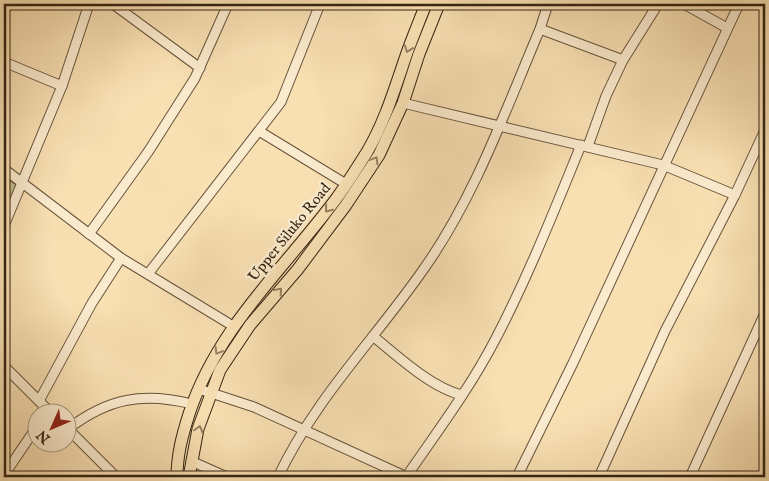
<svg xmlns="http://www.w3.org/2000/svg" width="769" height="481" font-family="'IM FELL English',serif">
<rect width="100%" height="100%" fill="#f9e0b3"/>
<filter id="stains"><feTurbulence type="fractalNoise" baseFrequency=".004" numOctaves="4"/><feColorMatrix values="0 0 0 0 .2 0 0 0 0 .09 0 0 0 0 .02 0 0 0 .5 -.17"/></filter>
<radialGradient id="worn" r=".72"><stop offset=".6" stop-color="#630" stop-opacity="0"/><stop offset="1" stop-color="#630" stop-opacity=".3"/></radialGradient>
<path fill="#bdc28d" stroke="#78734f" d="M4 177 16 185 4 216Z"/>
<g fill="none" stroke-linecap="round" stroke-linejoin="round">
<defs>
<g id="minor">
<path d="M113 4 200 68"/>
<path d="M684 4 727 28"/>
<path d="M540 29 623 60"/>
<path d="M4 62 62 86"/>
<path d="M403 103 663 165 735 195"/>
<path d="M259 131 346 184"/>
<path d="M588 146 606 96 623 60 658 4"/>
<path d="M4 169 121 258 233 326"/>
<path d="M4 226 62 86 89 4"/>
<path d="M89 234 148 152 195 78 228 4"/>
<path d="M148 274 281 102 320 4"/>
<path d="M373 336C397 356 432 388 462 395"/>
<path d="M4 366 52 414"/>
<path d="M199 389 254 407 407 477"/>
<path d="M39 401 92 303 121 258"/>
<path d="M68 429C108 398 143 392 192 404"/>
<path d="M68 429 116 477"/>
<path d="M191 461 227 477"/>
<path d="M4 475 38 425"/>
<path d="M278 477C314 400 375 339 423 270 475 197 505 111 540 29L548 4"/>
<path d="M406 477C437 432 470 388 495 340 528 277 554 211 581 145"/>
<path d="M517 477 573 363 739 4"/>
<path d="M599 477 665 331 735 195 765 130"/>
<path d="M690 477 765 313"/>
</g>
<g id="major">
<path d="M177 477C177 455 182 436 189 414 217 328 283 270 336 199 347 184 357 168 367 152 386 120 396 84 408 50 414 34 420 19 426 4"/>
<path d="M189 477 198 429 220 370 250 325 298 269 346 205 379 155 403 103 419 54 439 4"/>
</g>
</defs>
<use href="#minor" stroke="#65533a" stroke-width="11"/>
<use href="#major" stroke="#342411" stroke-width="13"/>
<use href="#minor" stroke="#fbebce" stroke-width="9"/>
<use href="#major" stroke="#f9e0b3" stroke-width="11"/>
</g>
<defs><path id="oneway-chevron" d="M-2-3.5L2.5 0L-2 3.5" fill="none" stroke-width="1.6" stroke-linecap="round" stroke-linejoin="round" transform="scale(1.25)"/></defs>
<g stroke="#968262">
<use href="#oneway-chevron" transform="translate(408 49) rotate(110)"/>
<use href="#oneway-chevron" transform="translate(375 160) rotate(-59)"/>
<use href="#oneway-chevron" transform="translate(328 209) rotate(129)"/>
<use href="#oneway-chevron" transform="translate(279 291) rotate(-49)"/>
<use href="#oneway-chevron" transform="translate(218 351) rotate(121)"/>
<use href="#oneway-chevron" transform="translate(199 429) rotate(-74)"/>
</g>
<g text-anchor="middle" stroke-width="5" stroke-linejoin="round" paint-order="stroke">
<g font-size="15" fill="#342411" stroke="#fbebce">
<text transform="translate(289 232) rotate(-51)" y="5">Upper Siluko Road</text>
</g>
</g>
<rect width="769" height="481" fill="none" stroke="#f9e0b3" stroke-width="20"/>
<rect x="5" y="5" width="759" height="471" fill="none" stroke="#342411" stroke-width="2.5"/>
<rect x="10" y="10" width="749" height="461" fill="none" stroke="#342411"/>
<g transform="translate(52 428) rotate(225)"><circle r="24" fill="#fbebce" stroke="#ab9b82"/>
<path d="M0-4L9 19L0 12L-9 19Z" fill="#8f2418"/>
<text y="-8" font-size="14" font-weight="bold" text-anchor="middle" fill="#342411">N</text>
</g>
<rect width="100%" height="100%" filter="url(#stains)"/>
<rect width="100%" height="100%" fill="url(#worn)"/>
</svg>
